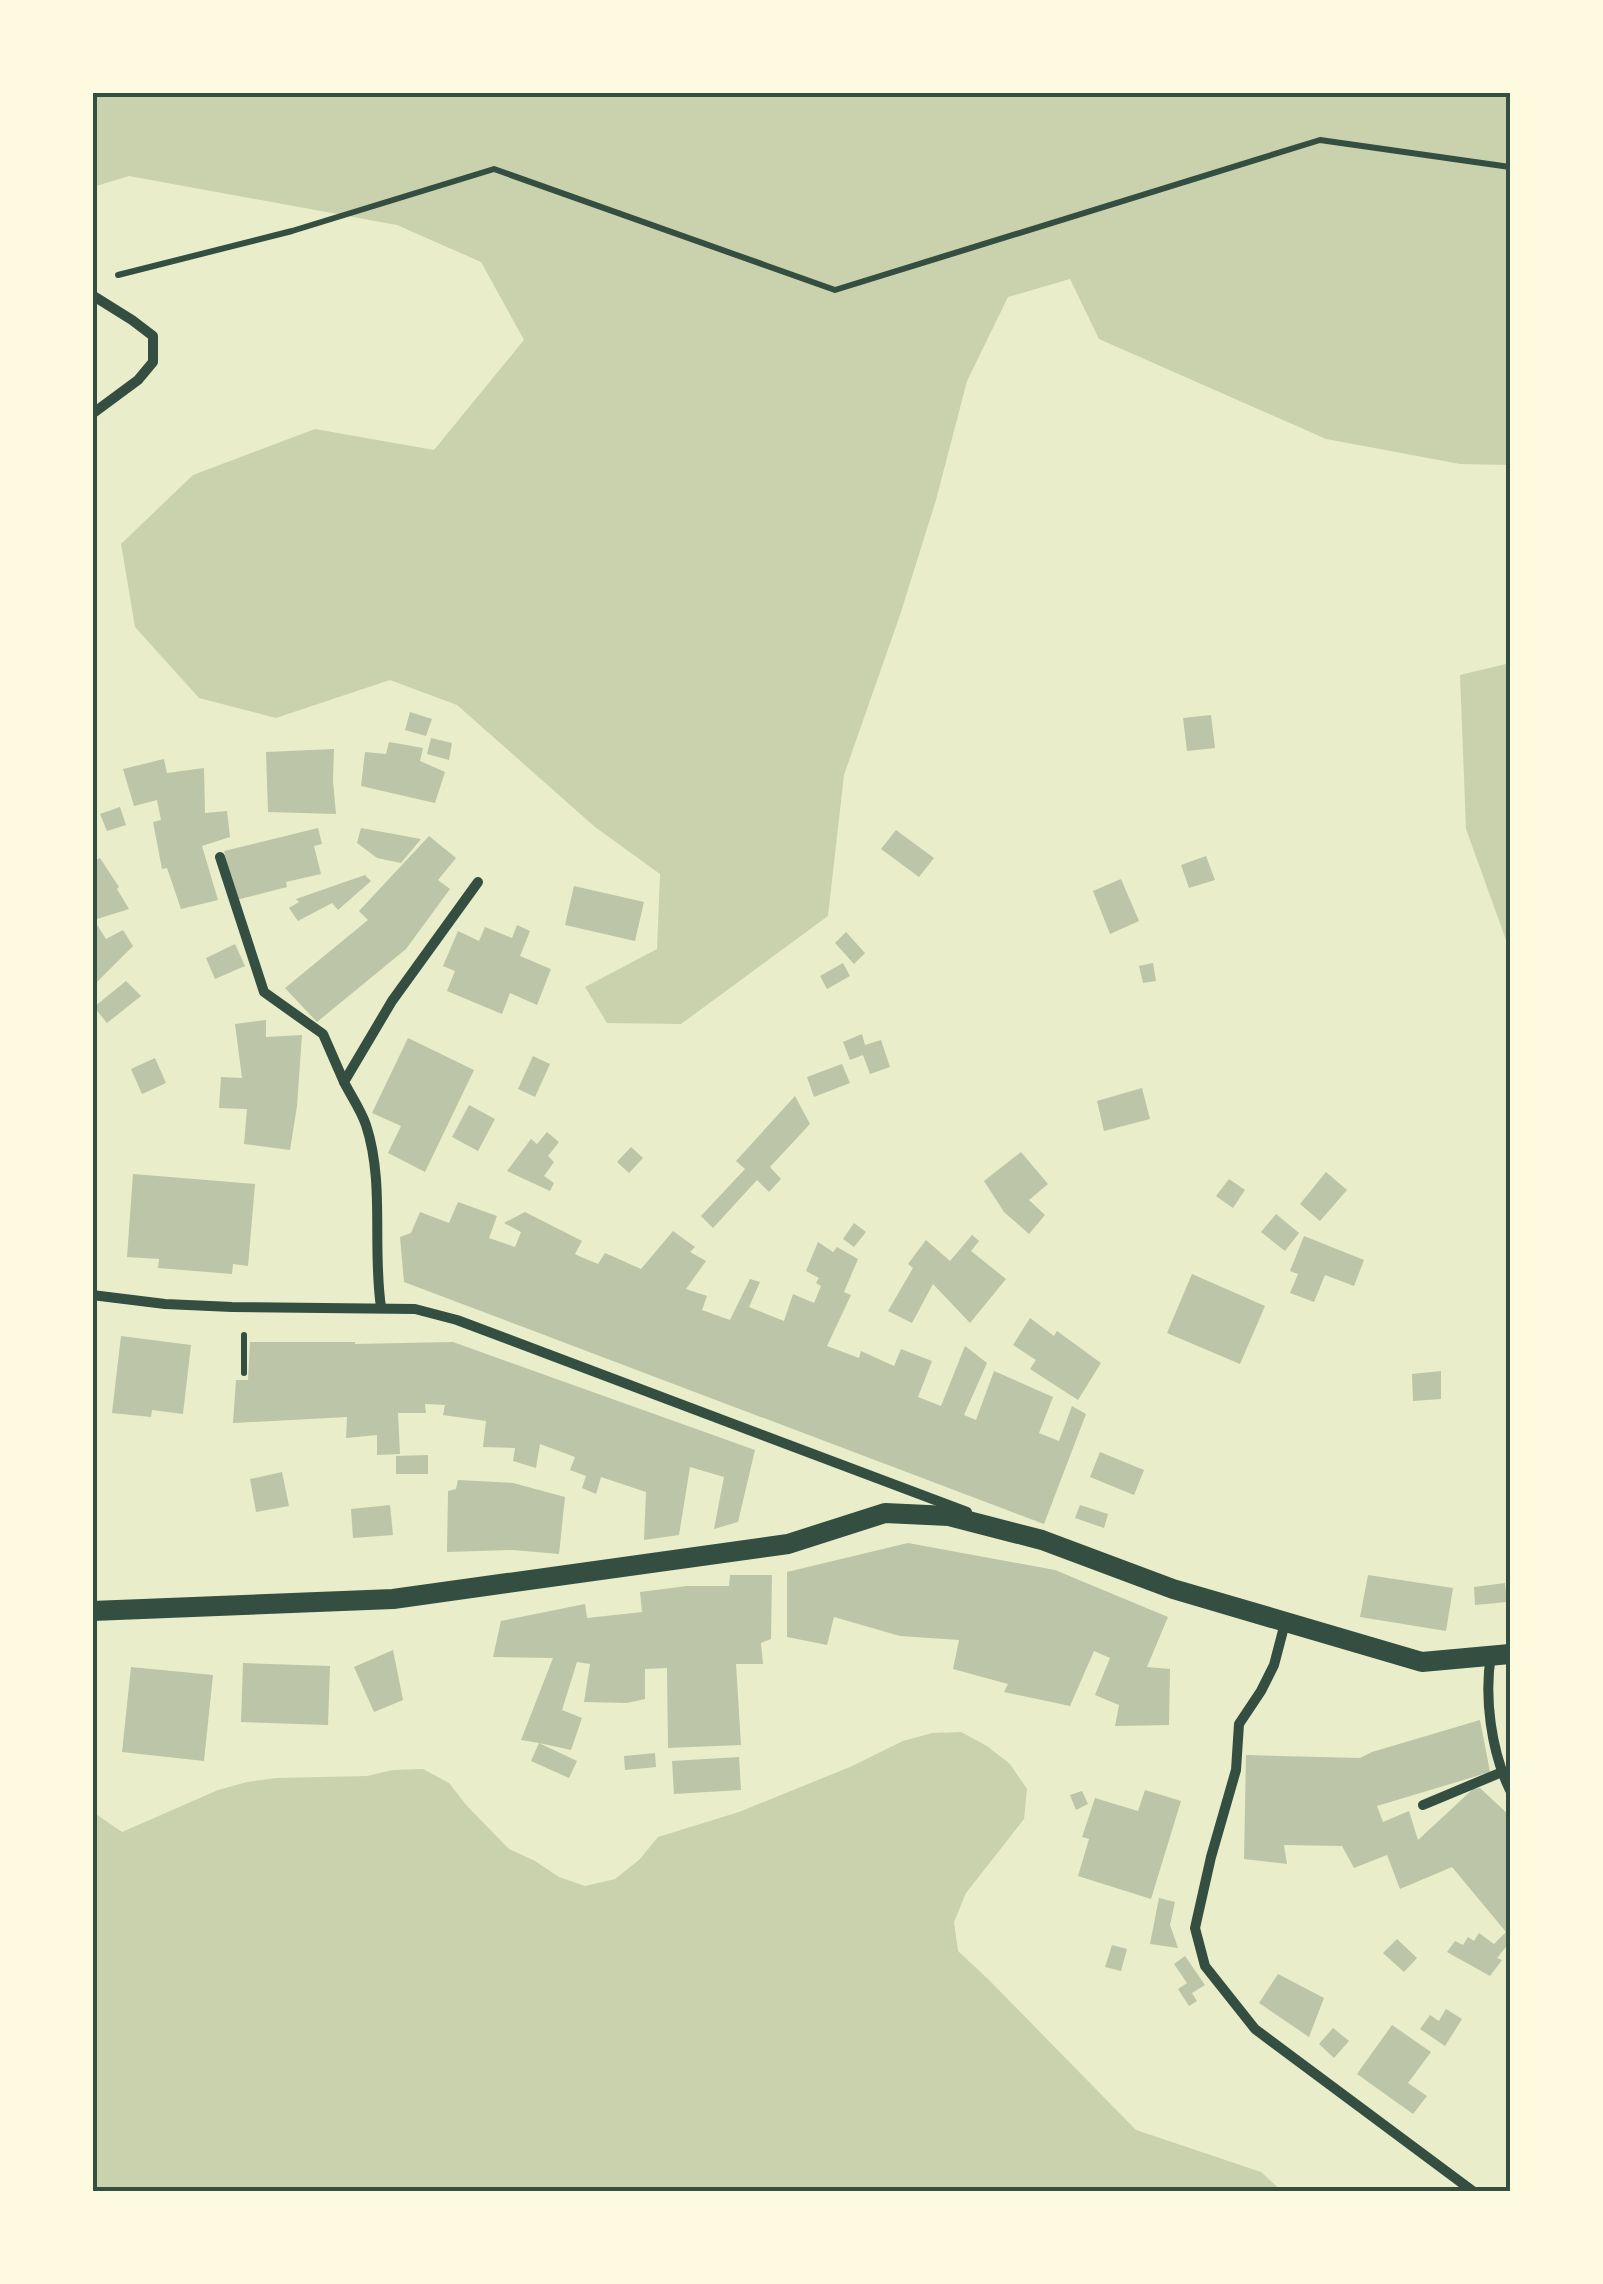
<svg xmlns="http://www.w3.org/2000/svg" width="1603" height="2284" font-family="'IBM Plex Sans',sans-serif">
<rect width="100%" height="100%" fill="#e9edc9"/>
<g fill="#cad2ad">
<path d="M93 93H1510V465L1460 464 1326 439 1099 339 1070 279 1008 297 967 381 936 500 900 615 844 775 828 916 681 1024 607 1023 585 987 657 949 660 874 595 827 457 705 390 680 276 718 199 698 135 627 121 544 193 475 315 429 434 450 524 340 481 262 397 225 129 176 93 187Z"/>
<path d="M1510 663V951L1466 829 1460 675Z"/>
<path d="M961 1732 987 1746 1010 1764 1027 1789 1024 1819 966 1893 954 1922 958 1951 989 1980 1136 2130 1261 2172 1282 2191H93V1812L122 1832 218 1790 247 1782 276 1778 367 1776 393 1770 423 1769 449 1783 467 1806 509 1849 535 1861 559 1877 585 1886 615 1879 639 1860 658 1837 739 1812 850 1767 903 1741 932 1733Z"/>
</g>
<g fill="#bcc5a7">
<path d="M410 712 432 719 426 736 405 730Z"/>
<path d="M1211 715 1215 748 1187 751 1183 718Z"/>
<path d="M431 738 452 743 449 760 427 754Z"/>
<path d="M389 742 423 748 420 761 445 772 435 803 361 786 365 752 386 754Z"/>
<path d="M334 749 333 781 336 814 268 812 266 752Z"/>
<path d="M164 759 167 773 204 768 205 813 227 811 230 837 202 846 218 900 181 909 167 868 162 869 153 822 161 820 157 800 134 806 123 769Z"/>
<path d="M120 807 126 825 107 831 100 814Z"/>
<path d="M318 828 322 844 314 846 321 874 286 882 287 887 236 900 224 851Z"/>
<path d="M361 828 421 839 401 863 377 858 357 843Z"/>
<path d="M896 830 934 858 919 877 881 849Z"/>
<path d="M429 836 456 858 438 880 450 889 406 949 317 1022 285 988 368 920 359 911Z"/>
<path d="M1206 856 1215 880 1189 888 1181 865Z"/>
<path d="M100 858 119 887 117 889 129 909 94 920 106 939 123 930 133 946 92 987V862Z"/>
<path d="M365 875 371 881 338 910 332 903 298 921 289 908 299 902 296 899Z"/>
<path d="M1121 879 1139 921 1110 934 1093 891Z"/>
<path d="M574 886 644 902 635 941 565 925Z"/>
<path d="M517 925 530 931 520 956 551 969 537 1005 510 993 502 1014 447 991 455 971 443 966 458 931 479 941 485 927 512 938Z"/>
<path d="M846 932 865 953 854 964 835 943Z"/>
<path d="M235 944 245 966 215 979 206 958Z"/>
<path d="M843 963 850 976 827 989 820 976Z"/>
<path d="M1153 963 1156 981 1143 983 1139 966Z"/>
<path d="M126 981 141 996 107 1023 94 1007Z"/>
<path d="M266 1020V1037L302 1035 297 1106 290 1150 244 1144 247 1109 219 1108 221 1077 242 1078 235 1024Z"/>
<path d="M862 1034 865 1045 881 1040 890 1067 870 1074 863 1055 850 1060 843 1042Z"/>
<path d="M408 1038 474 1070 425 1172 388 1153 401 1126 372 1113Z"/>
<path d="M533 1056 550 1064 535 1097 518 1089Z"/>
<path d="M155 1058 166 1083 142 1094 131 1069Z"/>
<path d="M842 1064 850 1083 814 1097 807 1077Z"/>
<path d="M1142 1088 1150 1119 1104 1131 1097 1101Z"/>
<path d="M795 1096 810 1124 770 1167 781 1179 769 1192 757 1180 713 1228 701 1216 745 1169 736 1161Z"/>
<path d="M469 1105 495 1119 478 1151 452 1137Z"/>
<path d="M547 1132 559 1142 548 1156 554 1162 544 1176 554 1183 550 1191 507 1171 531 1139 537 1144Z"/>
<path d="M631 1147 643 1158 629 1173 617 1162Z"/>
<path d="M1021 1152 1048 1184 1029 1200 1045 1215 1029 1234 1004 1212 984 1181Z"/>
<path d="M1326 1172 1347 1190 1320 1221 1300 1204Z"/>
<path d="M133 1174 255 1184 248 1266 233 1264 232 1274 158 1268 159 1259 127 1257Z"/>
<path d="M1229 1179 1245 1190 1233 1208 1216 1196Z"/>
<path d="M458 1202 497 1216 489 1238 515 1247 521 1232 504 1223 525 1212 582 1241 575 1254 581 1257 598 1264 605 1253 641 1269 673 1231 695 1247 690 1252 706 1261 686 1289 707 1296 702 1310 730 1320 750 1279 760 1282 749 1307 784 1321 793 1294 814 1303 821 1286 816 1283 819 1278 806 1271 818 1242 833 1252 837 1247 858 1259 844 1292 851 1295 827 1346 859 1358 861 1351 894 1366 901 1349 932 1361 918 1397 941 1406 965 1346 987 1363 964 1415 976 1420 994 1371 1053 1397 1039 1433 1059 1441 1072 1406 1086 1414 1044 1524 404 1282 400 1237 411 1233 420 1212 449 1223Z"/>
<path d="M1276 1214 1299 1233 1285 1251 1261 1232Z"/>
<path d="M854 1223 866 1232 854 1247 843 1239Z"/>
<path d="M972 1235 979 1241 971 1251 1006 1279 970 1323 933 1284 912 1323 888 1311 913 1268 908 1264 926 1240 950 1261Z"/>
<path d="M1304 1236 1364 1260 1354 1286 1325 1275 1314 1302 1290 1293 1298 1274 1290 1271Z"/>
<path d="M1192 1274 1265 1306 1240 1364 1167 1333Z"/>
<path d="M1030 1318 1054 1336 1057 1331 1101 1363 1078 1400 1030 1369 1036 1360 1013 1345Z"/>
<path d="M121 1336 191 1345 183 1414 152 1410 151 1417 112 1413Z"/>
<path d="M250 1342H355V1344L453 1342 755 1450 738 1522 714 1529 724 1477 690 1467 679 1535 644 1540 646 1492 601 1477 596 1494 582 1488 586 1476 570 1470 575 1457 540 1444 536 1468 513 1461 515 1448 483 1447 486 1421 443 1415 445 1405 425 1404 426 1413H398L400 1454 377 1455V1435L346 1438 347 1417 233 1423 236 1380H248Z"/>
<path d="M1441 1371V1399L1413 1401 1412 1374Z"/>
<path d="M1100 1452 1144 1470 1134 1495 1090 1477Z"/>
<path d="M428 1455V1474H396V1456Z"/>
<path d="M282 1472 289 1506 256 1512 250 1479Z"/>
<path d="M458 1480 513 1483 565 1497 559 1554 513 1550 447 1552 448 1491 456 1489Z"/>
<path d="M390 1505 393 1535 353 1538 351 1509Z"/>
<path d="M1080 1505 1108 1514 1104 1528 1075 1518Z"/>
<path d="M908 1543 1055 1570 1168 1617 1147 1667 1170 1669 1169 1725 1115 1726 1119 1705 1095 1695 1110 1658 1094 1651 1070 1706 1004 1692 1008 1684 953 1669 959 1640 900 1636 834 1617 827 1645 787 1637V1572Z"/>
<path d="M730 1575H772L771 1639 761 1643 763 1664H736L741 1745 668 1748 667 1668 645 1669V1699L627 1703 584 1702 590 1664 577 1662 562 1710 582 1718 571 1750 539 1743 577 1761 569 1778 531 1761 539 1743 521 1740 553 1658 493 1657 501 1621 585 1604 587 1618 642 1612 640 1592 687 1586H729Z"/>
<path d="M1368 1575 1453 1588 1446 1631 1360 1617Z"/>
<path d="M1505 1583 1507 1602 1475 1605 1474 1587Z"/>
<path d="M393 1650 403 1700 374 1712 354 1667Z"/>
<path d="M243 1663 330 1666 328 1725 241 1722Z"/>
<path d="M131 1667 213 1675 204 1761 122 1752Z"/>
<path d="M1480 1720 1490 1772 1377 1806 1383 1822 1409 1811 1418 1840 1473 1789 1480 1788 1510 1816V1927L1506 1932 1452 1867 1400 1889 1387 1855 1354 1868 1342 1846 1284 1845 1287 1864 1244 1859 1246 1755 1360 1758 1372 1752Z"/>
<path d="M655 1753 656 1767 625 1770 624 1756Z"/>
<path d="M739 1757 741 1790 674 1794 672 1761Z"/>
<path d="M1145 1790 1181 1801 1151 1899 1078 1876 1089 1839 1082 1837 1095 1798 1138 1811Z"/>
<path d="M1082 1791 1088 1804 1076 1810 1070 1795Z"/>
<path d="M1159 1898 1175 1902 1170 1925 1178 1948 1150 1944Z"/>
<path d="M1506 1932 1510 1936V1942L1497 1958 1502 1960 1490 1976 1447 1952 1455 1941 1463 1945 1468 1937 1474 1941 1479 1933 1494 1944Z"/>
<path d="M1397 1939 1417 1958 1404 1972 1383 1953Z"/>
<path d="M1112 1945 1127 1949 1121 1971 1105 1967Z"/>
<path d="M1185 1956 1205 1985 1192 1993 1197 2001 1189 2006 1178 1989 1187 1983 1174 1964Z"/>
<path d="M1278 1974 1324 1998 1309 2037 1259 2003Z"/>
<path d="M1446 2009 1462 2019 1445 2046 1420 2029 1430 2015 1439 2021Z"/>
<path d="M1392 2025 1431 2052 1408 2083 1427 2096 1413 2114 1357 2074Z"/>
<path d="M1333 2028 1349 2041 1334 2058 1319 2044Z"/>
</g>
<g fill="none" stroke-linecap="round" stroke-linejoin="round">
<g stroke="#344e41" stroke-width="6">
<path d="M118 275 292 231 494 169 835 290 1320 140 1510 167"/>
<path d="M244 1373V1335"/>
</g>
<g stroke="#344e41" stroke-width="10">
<path d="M92 295 132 320 153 336V362L138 380 92 414"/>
<path d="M220 857 264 992 323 1034 344 1082"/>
<path d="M92 1295 165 1304 232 1307 415 1309 457 1320 967 1512"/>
<path d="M381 1307C372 1247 385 1183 366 1125 361 1110 351 1096 344 1082L392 1001 478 882"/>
<path d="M1285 1623 1274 1665 1261 1691 1239 1724 1236 1770 1211 1857 1195 1928 1205 1966 1255 2029 1474 2192"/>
<path d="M1491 1655C1484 1697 1491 1751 1510 1790"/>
<path d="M1423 1805 1502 1772"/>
</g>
<path stroke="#344e41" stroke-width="20" d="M92 1611 393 1599 788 1544 885 1513 949 1516 1042 1540 1173 1589 1422 1662 1510 1654"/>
</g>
<rect width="1603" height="2284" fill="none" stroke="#fefae0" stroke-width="190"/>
<rect x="95" y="95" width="1413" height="2094" fill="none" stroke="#344e41" stroke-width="4"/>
</svg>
